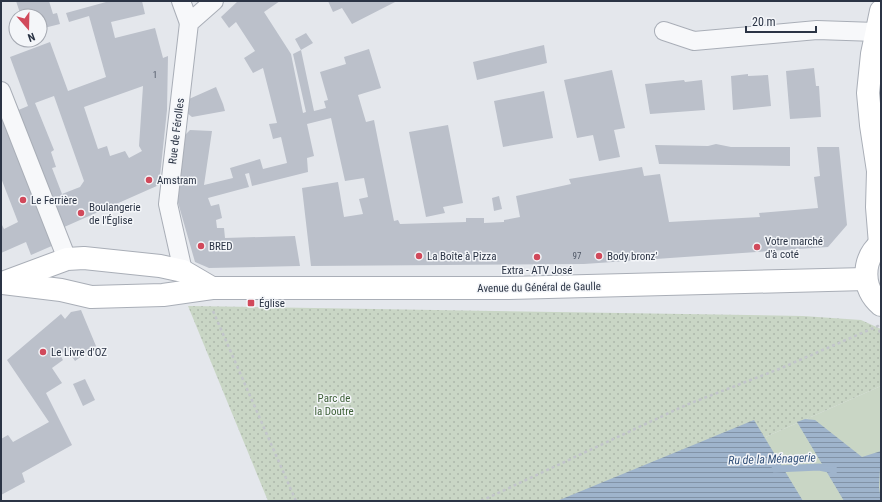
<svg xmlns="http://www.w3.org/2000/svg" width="882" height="502" font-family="'Roboto Condensed',sans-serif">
<defs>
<pattern id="park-dots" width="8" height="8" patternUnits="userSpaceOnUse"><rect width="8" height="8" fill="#c9d6c5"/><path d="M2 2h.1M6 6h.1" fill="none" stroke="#adb8ab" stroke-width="1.8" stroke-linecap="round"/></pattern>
<pattern id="water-rules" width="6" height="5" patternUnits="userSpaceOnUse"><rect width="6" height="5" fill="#9fb4cc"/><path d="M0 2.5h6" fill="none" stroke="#8293a7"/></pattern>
</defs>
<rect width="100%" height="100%" fill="#e4e7ec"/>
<path fill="#c9d6c5" d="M881 386V501H620Z"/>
<path fill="url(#park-dots)" d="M188 306 803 316 861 320 881 329V386L620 501H268Z"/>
<g fill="url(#water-rules)">
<path d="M805 419 815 420 862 457 881 451 879 487 881 501H844L797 422Z"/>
<path d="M754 420 803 501H557Z"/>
</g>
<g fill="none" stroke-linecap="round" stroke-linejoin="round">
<path stroke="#9fb4cc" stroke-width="7" d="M775 469 819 467 834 470"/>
</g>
<g fill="#bbc0ca" fill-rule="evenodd">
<path d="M16 1H49L53 14 57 13 60 24 40 29V16H21Z"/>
<path d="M106 1H142L145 14 111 22 115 38 155 28 163 58 168 56 167 110 159 185 62 228 16 111 28 106 10 57 50 42 68 91 106 77 89 16 69 22 66 13 106 2ZM143 86 139 146 142 151 129 158 125 151 110 156 107 146 98 149 84 107ZM54 96 84 181 80 187 62 194 52 168 56 167 51 152 54 150 35 103Z"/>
<path d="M238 1H280L264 12 291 54 303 113 306 112 293 54 301 50 295 39 306 33 313 43 301 50 314 111 326 108 324 101 328 100 320 72 346 64 344 57 369 49 381 88 358 95 366 122 374 120 394 221 398 220 400 224 466 222V218H484V223L504 222V220L520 217 516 196 571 184 569 179 642 167 644 176 660 174 669 222 760 217 759 213 818 208 814 177 820 176 817 147H839L847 225 828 247 584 264 311 266 302 188 338 182 344 217 363 214 359 199 368 197 364 178 345 181 331 118 307 124 314 156 307 158 308 172 252 186 249 173 245 174 249 187 208 198 211 206 219 204 222 218 216 220 217 228H224L225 238 295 236 300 266 209 268 195 262 177 199 184 136 190 130 212 131 204 185 233 178 230 168 260 159 263 169 287 163 281 137 273 139 269 124 277 123 263 68 253 73 244 58 255 51 236 22 229 28 221 17Z"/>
<path d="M328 1H397L352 24 342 8 333 12Z"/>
<path d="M544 45 547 63 477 80 473 62Z"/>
<path d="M814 68 816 86H819L821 117 790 119 786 71Z"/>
<path d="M612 70 625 128 614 130 620 157 599 161 593 135 577 138 564 80Z"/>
<path d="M748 74V76L768 75 771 106 733 110 731 76Z"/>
<path d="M684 80 685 82 702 80 705 110 650 114 645 84Z"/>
<path d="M216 87 223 104 225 111 192 117 187 113 189 99Z"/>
<path d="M544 91 553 138 503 147 494 101Z"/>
<path d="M1 111 54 245 31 255 26 242 1 253V223L4 229 18 222 1 178Z"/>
<path d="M448 125 463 203 443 207 445 213 426 217 409 132Z"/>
<path d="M716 144 731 147H790V166L659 164 655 145 708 146Z"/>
<path d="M499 196 502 209 494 211 492 198Z"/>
<path d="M81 310 96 346 75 361 67 349 60 355 63 360 52 368 62 383 46 393 72 445 22 473 25 482 1 495V439L8 435 13 442 49 422 7 360 61 314 65 319 71 312Z"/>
<path d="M85 379 95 400 83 406 73 384Z"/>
</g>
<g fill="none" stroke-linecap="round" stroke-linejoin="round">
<defs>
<g id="street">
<path d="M181 1 189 23"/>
<path d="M664 31 694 41 817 30 876 32"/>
<path d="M1 91 67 259"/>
<path d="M183 271 168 204 189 23 214 1"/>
</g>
<g id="secondary">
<path d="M881 243C861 260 862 289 881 305"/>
<path d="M880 244 877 207 878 171 871 125 868 93 872 54 881 11"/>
<path d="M5 282 67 259 84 258 160 266 183 271 212 288"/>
<path d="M3 283 61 290 91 297 163 295 212 288H509L866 279"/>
</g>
</defs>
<use href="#street" stroke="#a9aeb7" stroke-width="20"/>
<use href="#secondary" stroke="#a9aeb7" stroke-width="24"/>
<g stroke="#c2c5cb" stroke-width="2.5" stroke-dasharray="3 3" stroke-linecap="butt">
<path d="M213 311 296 501"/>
<path d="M481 501 686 405 779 369 878 326 881 336"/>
</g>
<use href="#street" stroke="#f7f8fa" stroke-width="18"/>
<use href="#secondary" stroke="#fff" stroke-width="22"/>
</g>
<g fill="#d1495b" stroke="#f4f6f9" stroke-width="1.5">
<circle cx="149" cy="180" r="4"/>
<circle cx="23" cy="200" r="4"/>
<circle cx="81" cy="213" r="4"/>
<circle cx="201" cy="246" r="4"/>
<circle cx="757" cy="247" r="4"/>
<circle cx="419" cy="256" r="4"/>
<circle cx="599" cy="256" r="4"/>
<circle cx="537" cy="257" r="4"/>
<rect x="247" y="299" width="8" height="8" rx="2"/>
<circle cx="43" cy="352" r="4"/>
</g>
<g text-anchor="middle" stroke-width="3" stroke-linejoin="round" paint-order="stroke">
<g font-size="9" fill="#4f5766">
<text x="155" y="78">1</text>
<text x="577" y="259">97</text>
</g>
<g font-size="11" fill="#2b3445" stroke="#f4f6f9">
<text transform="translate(176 131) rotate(-83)" y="4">Rue de Férolles</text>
<text transform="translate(539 287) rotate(-1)" y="4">Avenue du Général de Gaulle</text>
</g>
<g font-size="11" fill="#2b3445" stroke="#f4f6f9" text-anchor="start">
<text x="157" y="184">Amstram</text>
<text x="31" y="204">Le Ferrière</text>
<text x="89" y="211">Boulangerie<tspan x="89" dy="13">de l'Église</tspan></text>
<text x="765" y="245">Votre marché<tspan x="765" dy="13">d'à coté</tspan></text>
<text x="209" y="250">BRED</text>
<text x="427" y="260">La Boîte à Pizza</text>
<text x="607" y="260">Body bronz'</text>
<text x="537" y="274" text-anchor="middle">Extra - ATV José</text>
<text x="259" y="307">Église</text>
<text x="51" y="356">Le Livre d'OZ</text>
</g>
<g font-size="11" fill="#3f6138" stroke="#f4f6f9">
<text x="334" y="402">Parc de<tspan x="334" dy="13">la Doutre</tspan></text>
</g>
<g font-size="12" font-style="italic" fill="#34527a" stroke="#f4f6f9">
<text transform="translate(772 459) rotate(-2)" y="4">Ru de la Ménagerie</text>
</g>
</g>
<rect width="882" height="502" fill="none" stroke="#2b3445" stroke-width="4"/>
<g transform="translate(28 28) rotate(160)"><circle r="19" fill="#f4f6f9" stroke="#a4a8b1"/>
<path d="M0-3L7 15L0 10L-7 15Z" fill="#d1495b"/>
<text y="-6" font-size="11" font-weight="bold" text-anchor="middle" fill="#2b3445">N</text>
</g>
<path d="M746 26v6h70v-6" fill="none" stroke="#2b3445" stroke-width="2"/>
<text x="752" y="26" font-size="12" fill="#2b3445" stroke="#f4f6f9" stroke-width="3" paint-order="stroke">20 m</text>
</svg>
